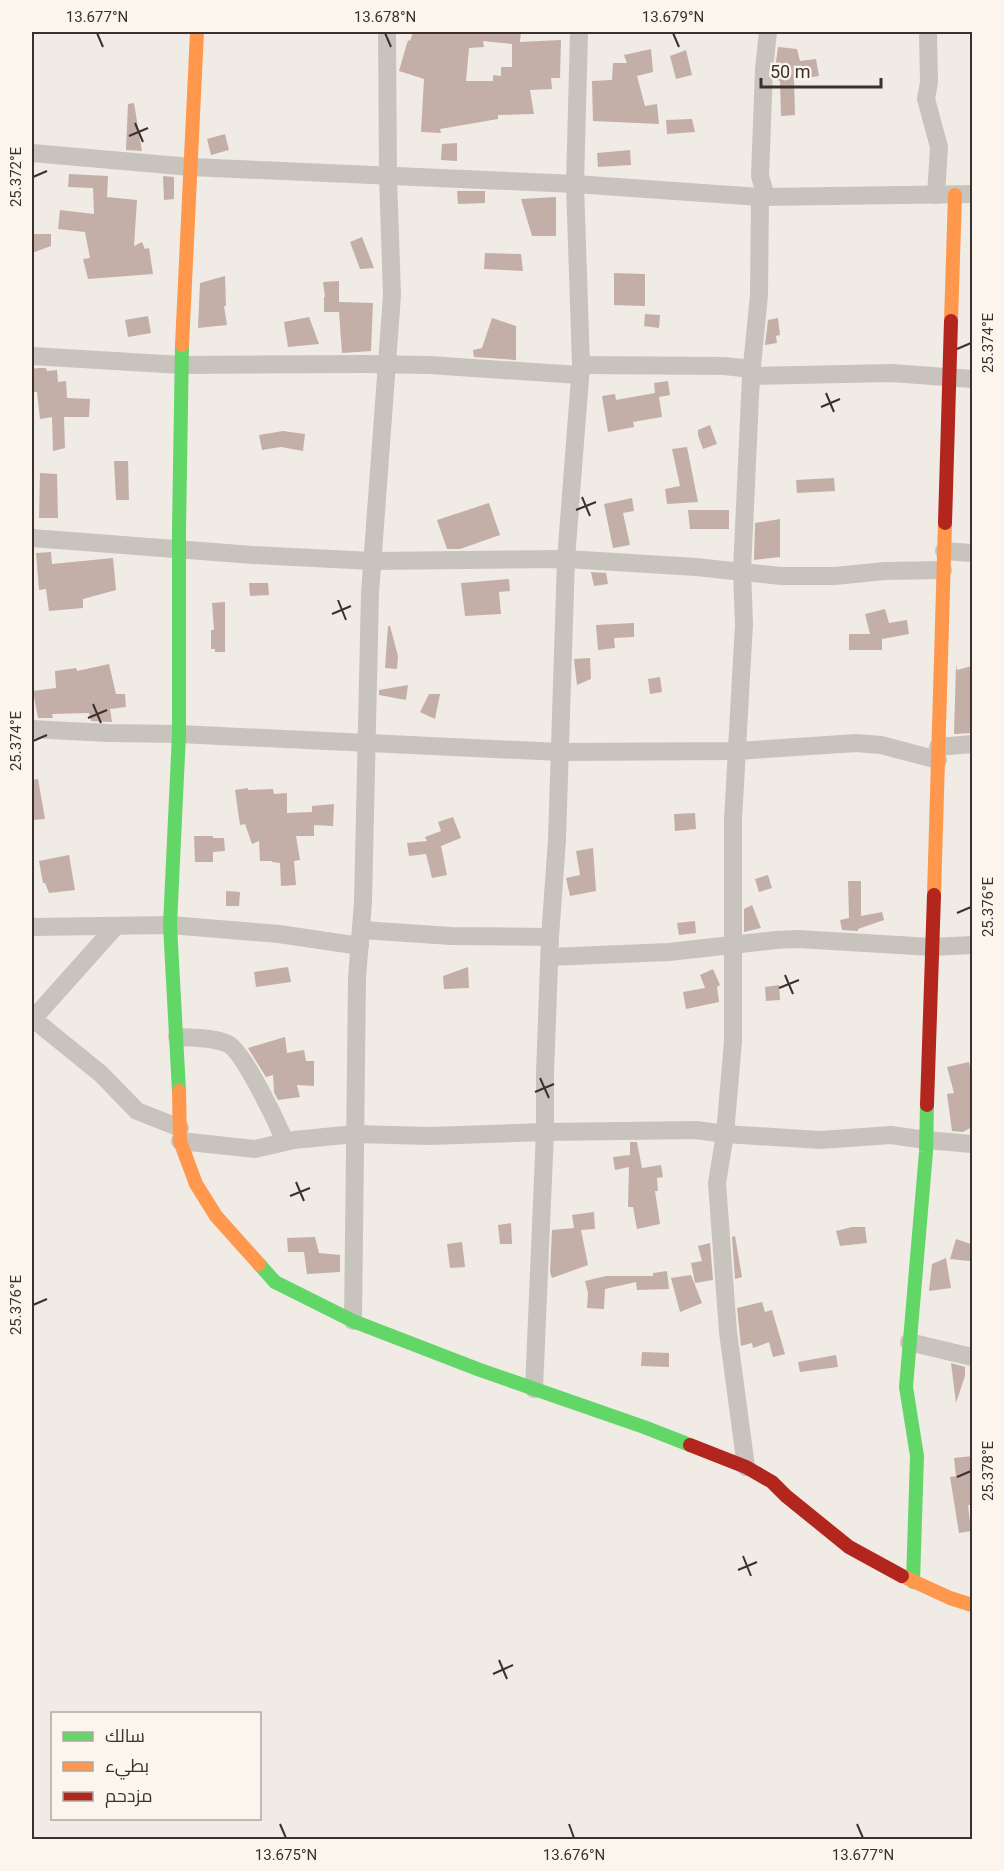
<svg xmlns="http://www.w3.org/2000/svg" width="1004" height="1871" font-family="Roboto,Cairo,sans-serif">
<rect width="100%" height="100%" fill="#f0ebe5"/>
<g fill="#c3afa7" fill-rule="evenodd">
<path d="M413 32H521L520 42 561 40 560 78H551L552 89 530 90 534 114 498 115V119L440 129 441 133 421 132 424 79 399 71 408 40 410 41ZM483 41 512 44V67H501V76L493 75V81H466L469 48 484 47Z"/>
<path d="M778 47 797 49 800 61 816 59 819 76 794 80 795 115 781 116 780 81 777 80V69H775Z"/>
<path d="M651 49 653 72 637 76 645 106 657 104 659 124 593 121 592 81 612 80 613 63H627L624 55Z"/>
<path d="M686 50 692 75 676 79 670 56Z"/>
<path d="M134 103 142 151 126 150 128 104Z"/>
<path d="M692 119 695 132 667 134 666 120Z"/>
<path d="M225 134 229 150 211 155 207 139Z"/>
<path d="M457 143V161L441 160 442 144Z"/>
<path d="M630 150 631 165 598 167 597 153Z"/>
<path d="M69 174 108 176 107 197 137 200 134 246 142 242 145 249 149 248 153 274 88 279 83 259 90 258 85 232 58 229 60 210 94 214 93 188 68 187Z"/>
<path d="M163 176 174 177V199L164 200Z"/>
<path d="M457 191H485V203L458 204Z"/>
<path d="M556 197V236H532L521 199Z"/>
<path d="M32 234H51V246L32 253Z"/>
<path d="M362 237 374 268 360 269 350 242Z"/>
<path d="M485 253 521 254 523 271 484 269Z"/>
<path d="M614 273 645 274V306L614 305Z"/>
<path d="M225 276 226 306H224L227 325 198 328 200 283Z"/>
<path d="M339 281V302L373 303 371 351 342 353 339 312H324V297H325L323 282Z"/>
<path d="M645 314 660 315 659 328 644 326Z"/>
<path d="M148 316 151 333 128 337 125 320Z"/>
<path d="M309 317 319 344 288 347 284 322Z"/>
<path d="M492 318 516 326V360L474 357 473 350 482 348Z"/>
<path d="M778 318 780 335 776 336 777 343 765 345 768 320Z"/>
<path d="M38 368H46L47 371 57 370 58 382 66 381 67 398 90 399 89 417H64L65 448 53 451 52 417 40 419 37 392H33L32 376V369Z"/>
<path d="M668 381 670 395 659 397 662 417 633 422 634 427 608 432 602 396 615 394 616 400 655 393 654 383Z"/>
<path d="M710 425 717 444 703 449 698 435V430Z"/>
<path d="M283 431 305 434 303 451 281 447 262 450 259 435Z"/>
<path d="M687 447 698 502 667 504 665 489 680 486 672 449Z"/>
<path d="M114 461H128L129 500H116Z"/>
<path d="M40 473 57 474 58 518H39Z"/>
<path d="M834 478 835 491 797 493 796 480Z"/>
<path d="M632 498 634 511 623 513 630 545 613 548 604 504Z"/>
<path d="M489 503 500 535 460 549H447L437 520Z"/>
<path d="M688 510H729V529H690Z"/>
<path d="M780 519V557L754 560 755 523Z"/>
<path d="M51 552 52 564 113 558 116 590 83 599V608L49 611 46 589 39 590 36 553Z"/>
<path d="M591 572 606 573 608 584 594 586Z"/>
<path d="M509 579 510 591 499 592 501 614 465 616 461 583Z"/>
<path d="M249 583H268L269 595 250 596Z"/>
<path d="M225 602V652H215V649H211V630H214L212 603Z"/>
<path d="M885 609 889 623 907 620 909 634 882 639V650H849V634H870L865 614Z"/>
<path d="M634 623V637L614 638 615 648 598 650 596 625Z"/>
<path d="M388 626H390L398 656 397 669 385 668Z"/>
<path d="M590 658 591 679 577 685 574 659Z"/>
<path d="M109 664 116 694H125L126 707 110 709 112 722 91 721 89 713 52 714 53 718H38L33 691 56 688 55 671 76 668 77 671Z"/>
<path d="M956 665 957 670 972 666V733L954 734Z"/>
<path d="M660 677 662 692 650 694 648 679Z"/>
<path d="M408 685 406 700 379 695V690Z"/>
<path d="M429 694H440L435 719 420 712Z"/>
<path d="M38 779 45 819 32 820V780Z"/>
<path d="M248 788V790L273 789 274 794 287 793V813L312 812V806L334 804 333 826 314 825V836H296L300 860 294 861 296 885 281 886 280 863 272 862V861H260L259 841 252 844 245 824 240 825 235 790Z"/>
<path d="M695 813 696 829 675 831 674 814Z"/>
<path d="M453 817 461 838 441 846 447 875 432 878 426 854 409 856 407 843 427 841 425 837 441 831 438 822Z"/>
<path d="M194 836H213V838H224L225 851 213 852V862H195Z"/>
<path d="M593 848 596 891 570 896 566 878 580 875 576 851Z"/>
<path d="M69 855 75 890 49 893 45 883H43L39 861Z"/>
<path d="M768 875 772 888 759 892 755 879Z"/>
<path d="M848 881H861V916L882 912 884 920 858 929V931L842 930 840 920 849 918Z"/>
<path d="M226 891 240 892 239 906H226Z"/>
<path d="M752 905 761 928 744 932V909Z"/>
<path d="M695 921 696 933 679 935 677 923Z"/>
<path d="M288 967 291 982 256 987 254 972Z"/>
<path d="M468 967 469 988 444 989 443 976Z"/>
<path d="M713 969 720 985 717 987 719 1002 686 1009 683 992 705 988 700 975Z"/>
<path d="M779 985 780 1000 766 1001 765 987Z"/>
<path d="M285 1037 287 1053 304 1050 306 1061H314V1086L297 1085 300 1097 278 1100 274 1092 273 1075 266 1077 248 1048Z"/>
<path d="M969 1062 972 1076V1127L963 1132 952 1131 947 1094 954 1093 947 1067Z"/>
<path d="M630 1142H637L642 1168 661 1165 663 1177 657 1178 658 1191H655L660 1224 637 1229 633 1207H628L629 1167 615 1170 613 1157 630 1155Z"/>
<path d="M594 1212 595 1229 581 1230 588 1265 552 1278 550 1272 552 1230 574 1228 572 1215Z"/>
<path d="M511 1223 512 1244H500L498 1225Z"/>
<path d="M852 1227H865L867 1243 840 1246 836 1231Z"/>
<path d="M735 1236 742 1277 735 1279 732 1237Z"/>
<path d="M315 1237 319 1253 340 1255V1272L307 1274 304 1252H288L287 1238Z"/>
<path d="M956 1239 971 1244 970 1261 950 1259Z"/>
<path d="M462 1242 465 1267 450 1268 447 1244Z"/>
<path d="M710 1243 713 1280 695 1283 691 1263 702 1261 698 1246Z"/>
<path d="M946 1258 951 1288 929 1291 932 1264Z"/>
<path d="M667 1271 669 1289 637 1290 636 1282 605 1289 604 1309 587 1308 588 1293 585 1281 606 1276H653V1273Z"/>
<path d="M691 1275 702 1303 680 1312 671 1278Z"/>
<path d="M762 1302 765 1312 772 1310 785 1354 773 1357 769 1342 753 1348 752 1343 741 1346 737 1308Z"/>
<path d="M642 1352 669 1353V1367L641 1366Z"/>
<path d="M836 1355 838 1367 800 1372 798 1362Z"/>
<path d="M951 1363 965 1367V1376L956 1403Z"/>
<path d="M972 1456V1505H968L971 1531 959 1533 950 1477 956 1476 954 1458Z"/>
</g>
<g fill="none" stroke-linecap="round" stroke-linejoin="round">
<g stroke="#c9c3be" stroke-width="18">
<path d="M928 32 929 82 926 99 939 147 936 195"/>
<path d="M32 153 191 167 575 184 760 197 972 194"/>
<path d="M766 197 760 176 764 69 768 32"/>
<path d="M32 356 181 365 365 364 429 365 579 375"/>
<path d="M581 365 724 366 752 369"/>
<path d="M751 376 892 373 972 379"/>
<path d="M32 538 253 555 372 561 566 559 696 567 781 576H835L885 571 943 570"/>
<path d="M944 551 972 553"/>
<path d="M32 729 108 733 179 734 560 752 737 751 856 743 881 745 938 760"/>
<path d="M938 747 972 744"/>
<path d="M32 927 170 925 279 934 360 946"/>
<path d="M362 930 451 936 550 937"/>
<path d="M550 957 669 952 776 940 798 939 932 947 972 945"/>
<path d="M32 1018 101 1074 137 1111 180 1128"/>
<path d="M33 1019 116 926"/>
<path d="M177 1037C193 1038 214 1037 228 1044 244 1052 277 1123 285 1141"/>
<path d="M180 1141 255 1149 294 1140 355 1134 430 1136 545 1132 696 1130 725 1134 820 1140 891 1135 926 1140 972 1144"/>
<path d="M353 1321 357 978 363 902 370 593 392 295 388 176 387 32"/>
<path d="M909 1342 972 1357"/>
<path d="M534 1389 545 1132V1073L550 937 557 840 566 559 581 365 575 184 579 32"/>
<path d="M746 1467 728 1332 717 1183 725 1134 733 1041V820L744 624 742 571 751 376 759 295 760 197"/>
</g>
<g stroke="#63d668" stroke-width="14">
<path d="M179 1091 170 925 179 734V528L182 345"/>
<path d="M259 1264 275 1282 353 1321 480 1370 644 1427 690 1445"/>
<path d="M913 1582 917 1456 906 1387 926 1152 927 1105"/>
</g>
<g stroke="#ff974d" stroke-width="14">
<path d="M951 321 955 195"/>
<path d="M182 345 197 32"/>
<path d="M934 895 945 523"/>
<path d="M179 1091 180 1141 196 1184 216 1216 259 1264"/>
<path d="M902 1576 950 1598 972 1605"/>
</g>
<g stroke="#b3261e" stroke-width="14">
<path d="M945 523 951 321"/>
<path d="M927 1105 934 895"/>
<path d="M690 1445 746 1467 772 1482 786 1496 849 1547 902 1576"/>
</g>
</g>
<path fill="none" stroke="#3b302b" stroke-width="2" d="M97 33 103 47M385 33 391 47M673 33 679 47M135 123 143 142M129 136 148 128M33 177 47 171M957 349 971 343M826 393 834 412M821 407 840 399M582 497 590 516M576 510 596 502M338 600 346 620M332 614 351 606M93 704 101 723M88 718 107 710M33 741 47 735M957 913 971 907M785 975 793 994M779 988 799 980M540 1078 549 1098M535 1092 554 1084M296 1182 304 1201M290 1196 310 1188M33 1305 47 1299M957 1477 971 1471M743 1556 751 1576M738 1570 757 1562M499 1660 507 1679M493 1674 513 1665M280 1824 286 1838M569 1824 574 1838M857 1824 863 1838"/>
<rect width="1004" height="1871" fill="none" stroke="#fbf5ee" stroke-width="66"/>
<rect x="51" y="1712" width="210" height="108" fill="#fbf5ee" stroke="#aea6a0" stroke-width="1.5"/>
<rect x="63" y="1732" width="30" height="9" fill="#63d668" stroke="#aea6a0" stroke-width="1.5"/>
<text x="105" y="1742" font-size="18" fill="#3b302b">سالك</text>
<rect x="63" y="1762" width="30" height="9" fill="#ff974d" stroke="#aea6a0" stroke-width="1.5"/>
<text x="105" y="1772" font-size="18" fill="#3b302b">بطيء</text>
<rect x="63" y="1792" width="30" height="9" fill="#b3261e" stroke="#aea6a0" stroke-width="1.5"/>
<text x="105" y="1802" font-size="18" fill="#3b302b">مزدحم</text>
<path d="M761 78v9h120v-9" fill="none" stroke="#3b302b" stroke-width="3"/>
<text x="770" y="78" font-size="18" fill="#3b302b" stroke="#fbf5ee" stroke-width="4.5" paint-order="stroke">50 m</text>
<rect x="33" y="33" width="938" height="1805" fill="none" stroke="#3b302b" stroke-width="2"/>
<g font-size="15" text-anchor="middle" fill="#3b302b">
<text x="97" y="22">13.677°N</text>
<text x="385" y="22">13.678°N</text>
<text x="673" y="22">13.679°N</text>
<text transform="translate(16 177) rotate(-90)" y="5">25.372°E</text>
<text transform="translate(988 343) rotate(-90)" y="5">25.374°E</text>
<text transform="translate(16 741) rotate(-90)" y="5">25.374°E</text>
<text transform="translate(988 907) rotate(-90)" y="5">25.376°E</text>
<text transform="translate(16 1305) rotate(-90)" y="5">25.376°E</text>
<text transform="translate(988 1471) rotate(-90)" y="5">25.378°E</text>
<text x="286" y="1860">13.675°N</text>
<text x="574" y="1860">13.676°N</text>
<text x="863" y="1860">13.677°N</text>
</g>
</svg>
